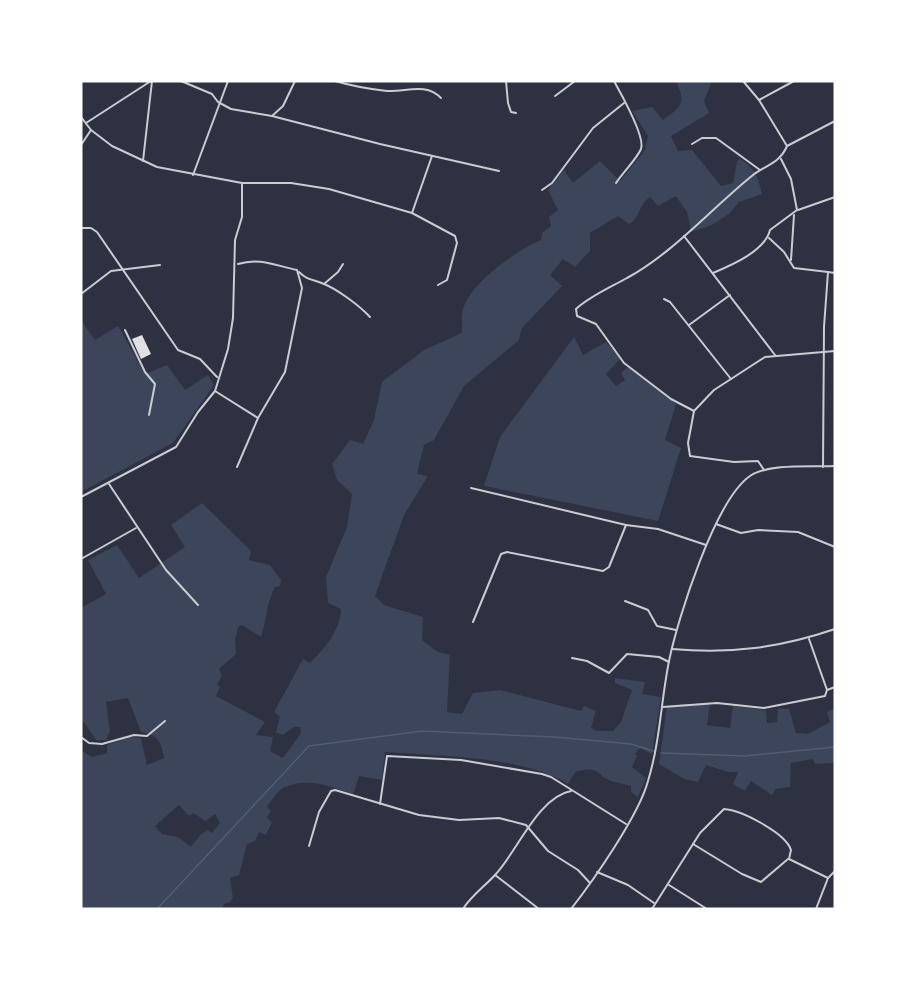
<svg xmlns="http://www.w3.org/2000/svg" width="916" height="990" font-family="'Libre Baskerville',serif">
<rect width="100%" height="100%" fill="#2d3142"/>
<g fill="#3c4559" fill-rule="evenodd">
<path d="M676 81H712L704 101 709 113 671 136 678 151 692 150 721 186 733 183 737 161 740 159C755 168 758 177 762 194L739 202 730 213 712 225 691 232 687 212 676 196 658 206 650 197C639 204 640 218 629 224L618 216 590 233V251L575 267 563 259 550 275 562 286 522 328 519 340 464 386 434 440 424 445 417 474 428 476 404 515 375 596 384 605 423 617 422 640 438 652 450 655 447 712 462 714 473 693 500 690 581 711 584 706 596 711 591 728 597 731H613L621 722 632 690 615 683V678L645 682 642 694 661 697 652 754 640 748 635 754 637 756 632 767 646 778 638 797 631 792V786C624 784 617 783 611 781 595 775 601 765 575 772L568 784C523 756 438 756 385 752L382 780 359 776 353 794C332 787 305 776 283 788 277 791 272 801 267 806L271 811 267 818 272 822 266 835 259 832 255 841 247 844 239 875 230 878 233 898 230 902 224 904 222 909H81V750L92 757 107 753V745L131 737 141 738 147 765 164 758C161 742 159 735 141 732L128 698 106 702 110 731 106 740H96L81 718V608L106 594 88 560 117 545 139 578 185 547 171 525 202 503 251 551 249 560 270 565 281 580 280 586 275 587C266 604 267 619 261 637L242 625 238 627 235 641 236 654 219 669 222 675 217 685 220 686 216 696 265 722 256 735 273 737 270 751 283 758 301 733 300 727H294L283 735 276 732 280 717 274 712 303 659 310 663C326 647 339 632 341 609L328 603 326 577 347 527 352 494 337 480 332 464 350 440 363 444 374 420 382 382 424 350 462 333C462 326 461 316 463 309 472 281 516 251 541 240L542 233 551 226 549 217 558 210 548 190 564 170 573 183 600 161 620 181 645 150 648 136 632 111 652 107 663 120C682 106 686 104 676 81ZM179 805 189 816 193 813 206 821 215 814 220 823 212 833 208 830 200 835 191 847 178 837 162 834 155 826Z"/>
<path d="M81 320 95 340 118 326 145 374 167 365 185 390 208 375 214 385 173 443 81 492Z"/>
<path d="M574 337 583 355 606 342 621 358 606 374 616 386 625 380 621 373 628 367 676 404 665 440 681 448 658 521 484 486 500 437Z"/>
<path d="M710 703 707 725 730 728 733 706 766 710 767 723 777 722 778 708 789 709 796 733 808 734 830 722 827 712 835 708V763L815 764 812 759 791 763 790 787 776 789 772 795 751 781 745 791 733 784 738 772H728L706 765 698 782 684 779 659 764 667 705Z"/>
</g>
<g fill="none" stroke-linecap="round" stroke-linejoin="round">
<g stroke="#4f5d75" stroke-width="1.5">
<path d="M661 753 745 756 835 747"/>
<path d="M157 909 309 746 422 731 555 737 631 744 653 751"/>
</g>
</g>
<path fill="#e0e0e3" d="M142 335 151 354 141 359 132 339Z"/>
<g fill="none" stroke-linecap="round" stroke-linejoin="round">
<g stroke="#caccd0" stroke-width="2">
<path d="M181 81 212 94 218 102 231 109 272 116 380 144 499 171"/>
<path d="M335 81C352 86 369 89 387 91 406 92 426 82 441 98"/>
<path d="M506 81 508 103 511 112 516 113"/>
<path d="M614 81C620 92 646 137 641 149 636 160 623 172 616 183"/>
<path d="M743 81 759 100 787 146 835 121"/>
<path d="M555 96 575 81"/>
<path d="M759 100 794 81"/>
<path d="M272 116 283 106 295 81"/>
<path d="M81 117 91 130 112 146 157 167 242 183H291L329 189 412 213 455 236 457 243 447 280 438 285"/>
<path d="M86 123 151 81"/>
<path d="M692 144 702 138H716L760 170"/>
<path d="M81 145 91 130"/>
<path d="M143 161 152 81"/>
<path d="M193 175 228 81"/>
<path d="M542 190 552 183 593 128 624 103"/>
<path d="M798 210 835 197"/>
<path d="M412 213 432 156"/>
<path d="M81 228H91L97 232 178 350 200 359 217 377"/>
<path d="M684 236 775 355"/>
<path d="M769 238 784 252 794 268 828 272"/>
<path d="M791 260 794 215"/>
<path d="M299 272C308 281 313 279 324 284 337 289 360 306 370 317"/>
<path d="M713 273C732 265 765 251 770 230L797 210 791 179 781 159"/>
<path d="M324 284 338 272 343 264"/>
<path d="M81 294 111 271 160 265"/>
<path d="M664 299 670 302 731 379"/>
<path d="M689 325 730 295"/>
<path d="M125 330 145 372 155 384 149 415"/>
<path d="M215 391 258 418"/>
<path d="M694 411 671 399 624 363 596 324 577 316 576 309C590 296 611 287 627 278 672 254 713 207 753 175 766 165 780 163 787 146"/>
<path d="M237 467 258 418 285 372 302 288 297 270C276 266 260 257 238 264"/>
<path d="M823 467 824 327 828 272 835 273"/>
<path d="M764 470 758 461 734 462 690 456 688 443 694 411 714 390 765 357 835 351"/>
<path d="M109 484 166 570 198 605"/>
<path d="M471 488 626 525 658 529 706 545"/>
<path d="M81 497 176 447 198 412 215 391 228 349 233 318 235 240 242 217V183"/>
<path d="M716 524 741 533 758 530 798 532 835 547"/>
<path d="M81 559 136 528"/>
<path d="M625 601 648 610 657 626 676 630"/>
<path d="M473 622 501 554 507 552 603 571 609 567 626 525"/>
<path d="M672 649C731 654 779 648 835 629"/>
<path d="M572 658 587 661 609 673 627 654 659 657 669 662"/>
<path d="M827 690 835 687"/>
<path d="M663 707 717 703 764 708 825 696 827 690 809 639"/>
<path d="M81 737 89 743 102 744 134 735 147 736 165 721"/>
<path d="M380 804 387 756 461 760 542 774 551 777 626 824"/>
<path d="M693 844 742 874 761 882 788 859"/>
<path d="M309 846 319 812 331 791 335 790 419 815 459 820 499 818 526 825 548 851 578 870 590 883"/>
<path d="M789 859 828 878 816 909"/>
<path d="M597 872 628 885 654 903"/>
<path d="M495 875 539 909"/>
<path d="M828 878 835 871"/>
<path d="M669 885 707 909"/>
<path d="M463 909C472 895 484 887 495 875 517 852 538 797 571 791"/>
<path d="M652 909 700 833 724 809C741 810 786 833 791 850L789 859"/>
</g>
<path stroke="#caccd0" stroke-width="2" d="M571 909C593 881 639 815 648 781 660 742 661 701 669 661 678 618 715 500 750 476 769 463 812 467 835 466"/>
</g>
<rect width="916" height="990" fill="none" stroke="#ffffff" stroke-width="165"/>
</svg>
